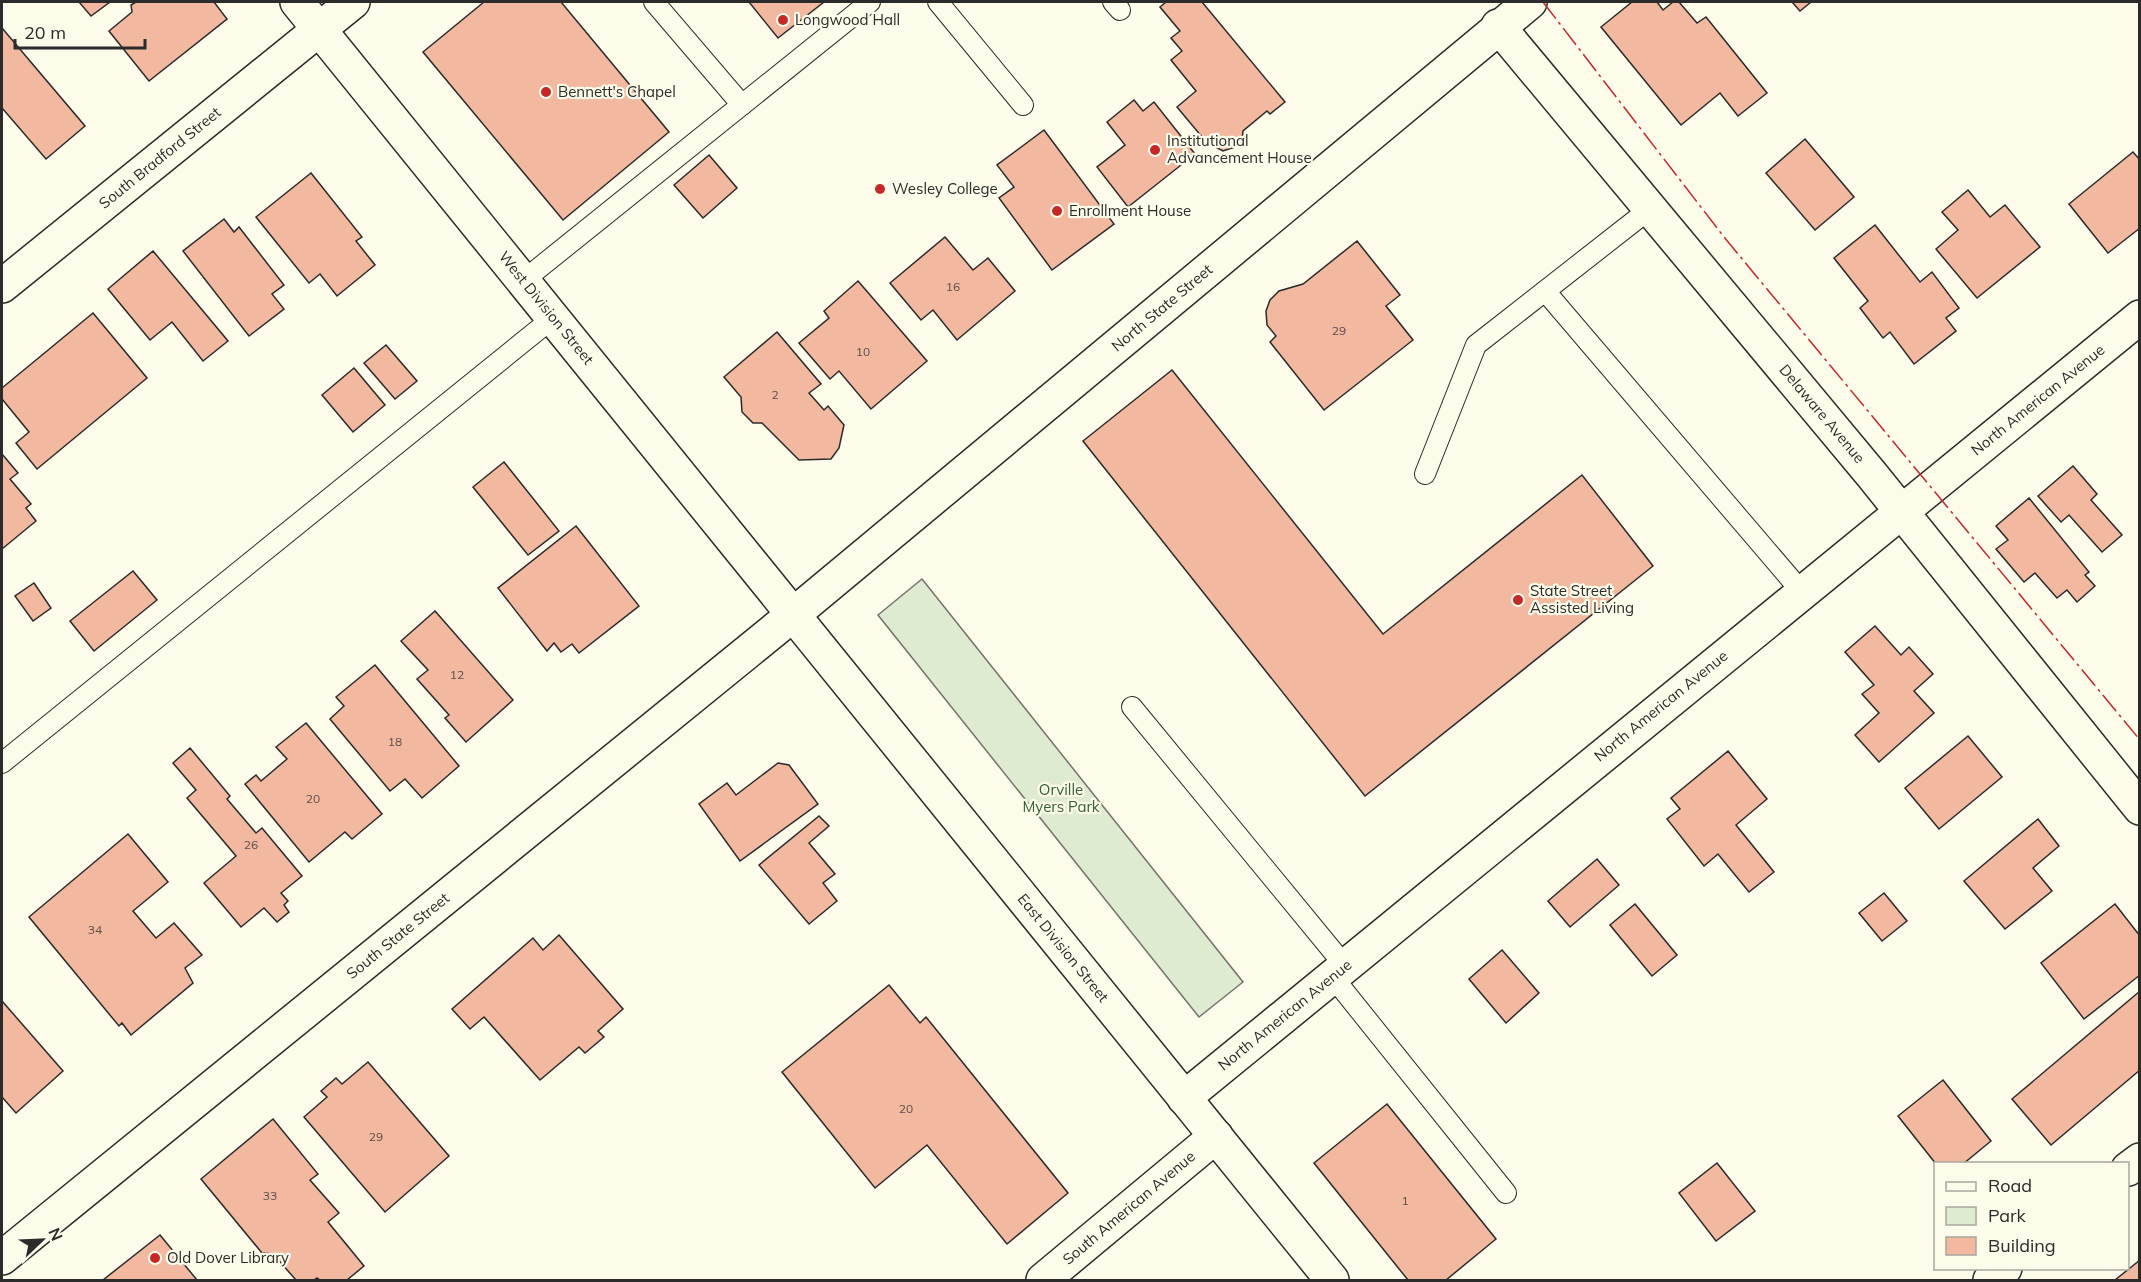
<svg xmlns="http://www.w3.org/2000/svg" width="2141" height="1282" font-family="Mulish,sans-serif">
<rect width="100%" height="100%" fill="#fdfbea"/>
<path fill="#deebd1" stroke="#74746e" stroke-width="1.5" d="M922 579 1243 982 1199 1017 878 615Z"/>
<g fill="#f2b8a0" stroke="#2b2b2b" stroke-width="1.5">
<path d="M79 2H110L91 16Z"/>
<path d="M136 2H214L227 19 149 81 109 31 132 12 131 5Z"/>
<path d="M484 2H561L669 132 563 220 423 52Z"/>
<path d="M749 2H824L778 38Z"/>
<path d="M1166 2H1202L1285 102 1270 114 1267 111 1243 131 1242 140 1235 147 1223 151 1207 143 1177 107 1196 91 1171 60 1182 51 1171 38 1180 31 1160 7Z"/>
<path d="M1632 2H1657L1663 10 1673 2H1679L1697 23 1706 17 1767 93 1738 116 1720 93 1681 125 1601 27Z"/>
<path d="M1792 2H1811L1800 11Z"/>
<path d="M2 28 85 126 46 159 2 108Z"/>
<path d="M1134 100 1143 111 1154 102 1195 154 1128 207 1097 167 1125 145 1107 122Z"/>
<path d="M1044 130 1114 224 1052 270 999 198 1014 187 997 165Z"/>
<path d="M1805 139 1854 197 1815 230 1766 173Z"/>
<path d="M2133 152 2140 160V228L2108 253 2069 204Z"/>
<path d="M709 155 737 188 703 218 674 185Z"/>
<path d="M311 173 362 237 356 241 375 265 337 296 320 274 309 283 256 217Z"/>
<path d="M1968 190 1990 217 2005 205 2040 247 1977 298 1936 249 1958 230 1942 212Z"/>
<path d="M224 219 234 232 239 227 284 285 272 294 284 309 249 336 183 251Z"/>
<path d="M1875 225 1920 282 1932 272 1959 308 1946 318 1956 331 1914 364 1890 332 1883 338 1860 308 1868 301 1834 258Z"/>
<path d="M945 237 973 270 988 258 1015 291 957 340 933 310 921 320 890 283Z"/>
<path d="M1357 241 1400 295 1386 306 1413 340 1324 410 1270 342 1276 336 1267 325 1266 311 1270 300 1279 291 1303 284Z"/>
<path d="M153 251 228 341 203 361 172 322 150 340 108 289Z"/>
<path d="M858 281 927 361 871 409 839 371 830 379 799 343 829 318 824 311Z"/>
<path d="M93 313 147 378 37 469 16 443 29 432 2 399V388Z"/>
<path d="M777 332 821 384 809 393 824 410 828 406 844 425 839 448 831 459 799 460 762 423H753L742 412 741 397 724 377Z"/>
<path d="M386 345 417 381 395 399 364 363Z"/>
<path d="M354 368 385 405 353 432 322 395Z"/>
<path d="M1172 370 1383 634 1582 475 1653 566 1365 796 1083 441Z"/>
<path d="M2 454 18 473 10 479 31 504 26 508 36 521 2 549Z"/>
<path d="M504 462 559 531 528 555 473 487Z"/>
<path d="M2073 466 2097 494 2091 500 2122 535 2102 552 2069 515 2061 522 2038 496Z"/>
<path d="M2029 498 2089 572 2085 575 2095 586 2077 602 2067 590 2057 598 2035 573 2024 582 1996 549 2008 540 1996 526Z"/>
<path d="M576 526 639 606 579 653 572 644 561 652 554 643 547 651 498 588Z"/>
<path d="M133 571 157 600 94 651 70 621Z"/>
<path d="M34 583 51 608 33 621 15 596Z"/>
<path d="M435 611 513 700 466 742 445 718 449 715 417 679 428 670 401 641Z"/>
<path d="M1875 626 1901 655 1909 647 1933 674 1914 691 1934 713 1879 762 1855 735 1879 713 1862 694 1874 685 1845 652Z"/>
<path d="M375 665 459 766 422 798 405 779 390 791 330 719 344 706 336 697Z"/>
<path d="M306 723 382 814 352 839 345 832 309 862 245 784 256 775 261 781 287 759 276 747Z"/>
<path d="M1968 736 2002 777 1939 829 1905 788Z"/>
<path d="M190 748 230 796 227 799 256 833 262 828 302 876 281 893 288 901 284 905 289 912 277 922 264 908 241 927 204 883 236 856 187 798 196 790 173 763Z"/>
<path d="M1728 751 1767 799 1736 825 1774 872 1749 892 1718 854 1704 866 1667 819 1680 809 1671 798Z"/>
<path d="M778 763 789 765 818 804 740 861 699 804 727 783 736 795Z"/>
<path d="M819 816 829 826 809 843 835 874 823 883 837 901 809 924 759 865Z"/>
<path d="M2038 819 2059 846 2033 868 2052 891 2005 929 1964 881Z"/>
<path d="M128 834 168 882 133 911 156 938 174 923 202 955 185 968 193 983 131 1035 122 1023 119 1026 29 917Z"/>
<path d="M1597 859 1619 885 1570 927 1548 901Z"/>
<path d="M1884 893 1907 921 1882 941 1859 913Z"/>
<path d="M1635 904 1677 955 1652 976 1610 925Z"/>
<path d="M2115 904 2140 936V975L2084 1019 2041 963Z"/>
<path d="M559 935 623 1009 598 1031 604 1037 585 1053 579 1047 540 1080 484 1017 470 1029 452 1009 533 938 543 950Z"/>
<path d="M1502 950 1539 993 1506 1023 1469 979Z"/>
<path d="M889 985 920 1023 926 1017 1068 1193 1007 1244 927 1145 875 1188 782 1072Z"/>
<path d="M2140 991V1070L2051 1145 2012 1099Z"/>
<path d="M2 1001 63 1071 16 1113 2 1097Z"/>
<path d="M368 1062 449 1156 385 1212 304 1117 327 1097 321 1091 336 1078 342 1084Z"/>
<path d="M1943 1080 1991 1141 1963 1164H1936L1898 1116Z"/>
<path d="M1387 1104 1496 1239 1446 1280H1408L1314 1163Z"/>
<path d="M273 1119 318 1174 310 1180 339 1213 328 1222 364 1266 347 1280H320L317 1278 314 1280H296L273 1254 262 1253 201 1179Z"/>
<path d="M1717 1163 1755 1211 1716 1241 1679 1193Z"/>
<path d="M160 1235 197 1280H103Z"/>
<path d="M2140 1260V1280H2115Z"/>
</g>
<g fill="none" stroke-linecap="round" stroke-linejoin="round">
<defs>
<g id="service">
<path d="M654 2 742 105"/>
<path d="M938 2 1023 105"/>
<path d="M1113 2 1120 10"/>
<path d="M524 280 870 2"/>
<path d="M1545 291 1801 591"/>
<path d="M1425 474 1476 345 1651 208"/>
<path d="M1132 707 1345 966"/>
<path d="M2 763 554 317"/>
<path d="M1332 976 1506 1193"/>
</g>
<g id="minor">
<path d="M1498 26 1872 475 2140 808"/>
<path d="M2 286 353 2"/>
<path d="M1184 1098 2140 317"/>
<path d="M2128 1169 2140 1160"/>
<path d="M1043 1280 1216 1136"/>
<path d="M1990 1280 2005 1268"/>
</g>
<path id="primary" d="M2 1258 794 614 1530 2"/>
<path id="trunk" d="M297 2 1332 1280"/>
</defs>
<use href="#service" stroke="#2b2b2b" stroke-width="22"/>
<use href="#minor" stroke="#2b2b2b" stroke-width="36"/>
<use href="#primary" stroke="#2b2b2b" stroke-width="36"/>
<use href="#trunk" stroke="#2b2b2b" stroke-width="36"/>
<use href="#service" stroke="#fdfbea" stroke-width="20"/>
<use href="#minor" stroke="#fdfbea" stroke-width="33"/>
<use href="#primary" stroke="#fdfbea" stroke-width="33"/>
<use href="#trunk" stroke="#fdfbea" stroke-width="33"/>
<path stroke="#c62828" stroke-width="1.5" stroke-dasharray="21 4.5 3 4.5" stroke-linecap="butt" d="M1543 2 1724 237 2140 740"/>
</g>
<g fill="#c62828" stroke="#fdfbea" stroke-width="2">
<circle cx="783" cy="20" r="6"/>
<circle cx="546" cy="92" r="6"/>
<circle cx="1155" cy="150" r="6"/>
<circle cx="880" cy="189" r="6"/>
<circle cx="1057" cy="211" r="6"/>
<circle cx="1518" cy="600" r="6"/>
<circle cx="155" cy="1258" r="6"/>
</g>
<g text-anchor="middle" stroke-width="4.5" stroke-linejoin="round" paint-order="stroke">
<g font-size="12" fill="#5d4e48">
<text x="953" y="291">16</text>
<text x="1339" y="335">29</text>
<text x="863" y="356">10</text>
<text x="775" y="399">2</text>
<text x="457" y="679">12</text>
<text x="395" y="746">18</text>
<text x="313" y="803">20</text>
<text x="251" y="849">26</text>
<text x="95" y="934">34</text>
<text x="906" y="1113">20</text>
<text x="376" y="1141">29</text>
<text x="270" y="1200">33</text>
<text x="1405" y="1205">1</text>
</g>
<g font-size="15" fill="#2b2b2b" stroke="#fdfbea" text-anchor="start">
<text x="795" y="25">Longwood Hall</text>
<text x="558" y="97">Bennett's Chapel</text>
<text x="1167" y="146">Institutional<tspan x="1167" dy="17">Advancement House</tspan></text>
<text x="892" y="194">Wesley College</text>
<text x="1069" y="216">Enrollment House</text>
<text x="1530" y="596">State Street<tspan x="1530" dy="17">Assisted Living</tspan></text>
<text x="167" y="1263">Old Dover Library</text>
</g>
<g font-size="15" fill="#2b2b2b" stroke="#fdfbea">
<text transform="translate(160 158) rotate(-39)" y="5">South Bradford Street</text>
<text transform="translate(546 308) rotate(51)" y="5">West Division Street</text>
<text transform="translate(1162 308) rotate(-40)" y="5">North State Street</text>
<text transform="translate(2038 400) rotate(-39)" y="5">North American Avenue</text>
<text transform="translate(1822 414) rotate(50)" y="5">Delaware Avenue</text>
<text transform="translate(1661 706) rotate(-39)" y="5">North American Avenue</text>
<text transform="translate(398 936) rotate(-39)" y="5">South State Street</text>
<text transform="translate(1063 948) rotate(51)" y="5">East Division Street</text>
<text transform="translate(1285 1015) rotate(-39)" y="5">North American Avenue</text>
<text transform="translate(1129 1208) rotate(-40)" y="5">South American Avenue</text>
</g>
<g font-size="15" fill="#34623c" stroke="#fdfbea">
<text x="1061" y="795">Orville<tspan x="1061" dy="17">Myers Park</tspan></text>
</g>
</g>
<rect width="2141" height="1282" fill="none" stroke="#2b2b2b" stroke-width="6"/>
<rect x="1934" y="1162" width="195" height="108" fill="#fdfbea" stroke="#a9a89e" stroke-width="1.5"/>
<rect x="1946" y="1182" width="30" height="9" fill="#fdfbea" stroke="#a9a89e" stroke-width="1.5"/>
<text x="1988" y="1192" font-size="18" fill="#2b2b2b">Road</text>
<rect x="1946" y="1207" width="30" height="18" fill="#deebd1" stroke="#a9a89e" stroke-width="1.5"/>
<text x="1988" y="1222" font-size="18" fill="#2b2b2b">Park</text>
<rect x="1946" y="1237" width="30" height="18" fill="#f2b8a0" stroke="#a9a89e" stroke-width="1.5"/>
<text x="1988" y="1252" font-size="18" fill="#2b2b2b">Building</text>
<g transform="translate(42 1240) rotate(67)" stroke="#fdfbea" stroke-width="4.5" paint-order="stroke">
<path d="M0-4.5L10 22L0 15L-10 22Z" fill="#2b2b2b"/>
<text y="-9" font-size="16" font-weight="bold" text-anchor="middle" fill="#2b2b2b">N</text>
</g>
<path d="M15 39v9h130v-9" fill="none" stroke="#2b2b2b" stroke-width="3"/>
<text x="24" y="39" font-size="18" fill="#2b2b2b" stroke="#fdfbea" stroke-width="4.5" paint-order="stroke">20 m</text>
</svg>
